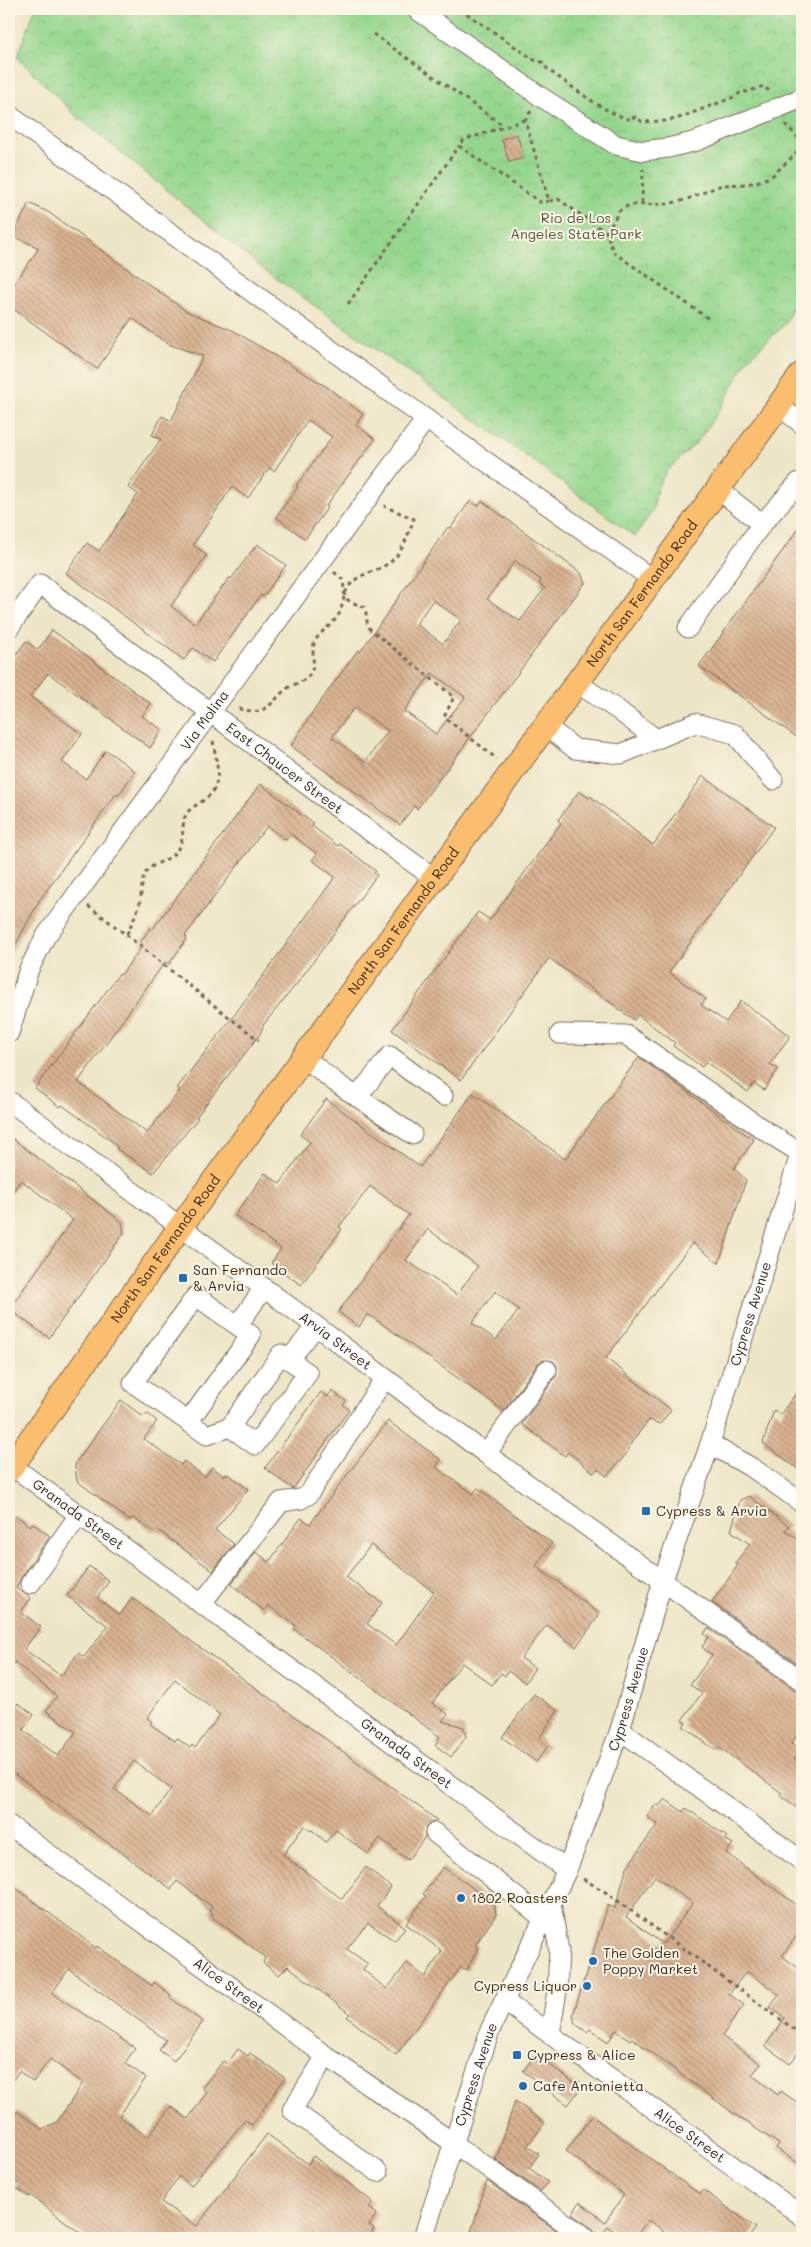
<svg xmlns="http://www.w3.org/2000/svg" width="811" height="2247" font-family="Mali,sans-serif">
<defs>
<pattern id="park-crowns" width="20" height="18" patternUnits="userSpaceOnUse" patternTransform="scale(1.25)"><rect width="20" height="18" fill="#94d68e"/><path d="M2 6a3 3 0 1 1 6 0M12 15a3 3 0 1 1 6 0" fill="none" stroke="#80b87a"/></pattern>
<pattern id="building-back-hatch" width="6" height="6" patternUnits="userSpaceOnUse" patternTransform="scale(1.25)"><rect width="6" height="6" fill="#d8b190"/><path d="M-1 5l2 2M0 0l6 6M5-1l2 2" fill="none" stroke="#b09075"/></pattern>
</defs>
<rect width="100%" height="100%" fill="#fcf5e5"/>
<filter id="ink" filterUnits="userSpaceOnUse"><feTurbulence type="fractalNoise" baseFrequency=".02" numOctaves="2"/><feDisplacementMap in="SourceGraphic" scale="10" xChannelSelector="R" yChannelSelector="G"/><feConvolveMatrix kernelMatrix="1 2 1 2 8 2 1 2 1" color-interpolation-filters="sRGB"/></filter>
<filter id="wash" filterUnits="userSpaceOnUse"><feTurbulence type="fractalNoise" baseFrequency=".0096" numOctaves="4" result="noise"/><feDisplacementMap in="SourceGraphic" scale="20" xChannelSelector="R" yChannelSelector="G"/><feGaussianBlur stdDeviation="1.12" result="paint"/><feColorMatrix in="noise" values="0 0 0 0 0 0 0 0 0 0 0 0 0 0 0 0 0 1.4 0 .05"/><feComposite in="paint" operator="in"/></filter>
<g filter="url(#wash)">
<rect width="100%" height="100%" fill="#ece5c6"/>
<path fill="url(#park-crowns)" stroke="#688056" d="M35 9H802V287L785 324 747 360 722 406 698 441 666 472 657 488 653 510 635 537 540 466 263 269 75 115 17 57Z"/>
<g id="blocks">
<g fill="url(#building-back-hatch)" fill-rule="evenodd">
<path d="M517 134 524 158 509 162 502 139Z"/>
<path d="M29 203 48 212 186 311 234 331 327 387 363 414 356 425 375 439 326 506 328 507 305 539 276 517 298 487 296 486 332 437 308 420 274 471 269 468 248 498 232 487 193 545 207 555 171 606 195 624 229 578 231 579 257 544 286 565 263 597 261 595 213 662 193 648 184 660 66 573 87 543 99 551 138 494 128 487 161 439 152 435 162 416 171 421 203 356 168 344 132 318 97 369 9 306V292L39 248 13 236Z"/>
<path d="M470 501 478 506 482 501 581 573 585 583 417 809 414 806 400 825 291 746 312 713 358 650 360 652 436 544 448 527 450 529ZM515 561 541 580 539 584 545 588 520 621 487 599ZM433 600 461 620 443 644 416 624ZM432 673 465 697 436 734 404 711ZM355 707 388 731 365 762 332 737Z"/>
<path d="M802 524V741L699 666Z"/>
<path d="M52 630 151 704 142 716 162 730 150 748 48 673 30 697 82 734 62 762 86 779 106 750 135 771 118 796 116 794 39 901 9 957V664L26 641 38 650Z"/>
<path d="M703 776 774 827 669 972 706 999 701 1005 726 1022 741 1001 790 1036 770 1064 778 1069 764 1090 754 1083 748 1092 706 1062 702 1067 673 1046 675 1043 638 1015 634 1020 549 958 461 1080 392 1030 478 912 490 920 561 823 558 820 579 791 589 798 590 796 653 845Z"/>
<path d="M260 784 314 824 312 826 338 846 340 844 376 871 374 873 377 875 298 982 264 1024 260 1034 196 1117 198 1118 153 1173 117 1149 118 1147 109 1139 62 1105 60 1107 35 1088 119 974 121 975 143 945 140 943 150 928 152 930ZM267 826 286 840 291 834 317 854 312 860 335 877 235 1014 177 1088 180 1090 147 1133 78 1082 165 962 169 964 187 938 185 936Z"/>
<path d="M639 1057 754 1140 734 1168 746 1180 719 1263 692 1243 606 1358 671 1410 660 1424 649 1420 631 1443 627 1453 607 1476 597 1469 594 1473 568 1452 565 1456 522 1424 556 1376 557 1366 553 1361 543 1360 538 1363 504 1411 368 1314 359 1327 338 1312 409 1215 370 1186 339 1227 342 1229 301 1285 271 1263 281 1249 235 1215 265 1173 280 1184 310 1142 300 1135 326 1099 420 1167 473 1093 565 1159ZM428 1229 478 1266 457 1295 406 1260ZM495 1291 519 1310 496 1340 472 1323Z"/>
<path d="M9 1136 122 1222 124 1233 49 1338 9 1309 73 1220 21 1180 9 1197Z"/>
<path d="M802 1385V1472L763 1443 774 1410 780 1415Z"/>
<path d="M332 1391 346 1401 343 1405 349 1410 293 1489 265 1468 321 1392 327 1397Z"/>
<path d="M121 1400 142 1416 148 1414 157 1421 144 1439 181 1465 184 1461 205 1477 212 1467 224 1476 225 1474 229 1475 248 1489 215 1530 234 1544 213 1571 162 1533 155 1530 153 1532 134 1518 129 1520 77 1481 75 1466 76 1462Z"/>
<path d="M388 1421 441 1460 436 1467 473 1494 478 1488 552 1543 536 1566 600 1614 576 1647 547 1625 521 1658 535 1668 525 1683 508 1671 505 1676 501 1673 492 1685 462 1663 432 1703 448 1714 442 1721 464 1727 466 1737 451 1757 435 1745 440 1737 294 1629 296 1626 268 1605 264 1611 231 1584 256 1552 269 1562 301 1518 310 1524ZM371 1545 434 1592 396 1645 367 1624 382 1603 346 1577Z"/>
<path d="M749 1496 789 1526 785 1530 802 1542V1667L712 1602 738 1565 735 1563 750 1544 731 1531 740 1500Z"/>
<path d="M16 1516 30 1526 32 1523 50 1536 21 1577 16 1588 31 1598 21 1612 41 1627 24 1649 61 1676 78 1653 84 1657 108 1626 67 1596 89 1566 109 1581 97 1598 120 1615 132 1598 437 1820 426 1826 425 1837 408 1860 380 1838 368 1854 336 1830 326 1842 312 1830 311 1831 304 1826 283 1855 342 1899 366 1867 391 1887 377 1906 405 1927 395 1941 368 1923 347 1949 368 1964 363 1970 387 1989 407 1963 425 1977 442 1951 406 1924 426 1896 423 1894 443 1867 494 1903 496 1915 475 1945 478 1947 467 1970 461 1967 396 2055 347 2017 350 2014 288 1966 279 1975 263 1963 265 1957 211 1916 213 1914 209 1911 212 1907 177 1881 171 1889 9 1770V1715L18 1703 34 1715 23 1730 58 1756 76 1732 46 1711 57 1696 14 1662 9 1670V1526ZM175 1679 220 1715 195 1748 192 1745 190 1748 177 1738 175 1741 150 1724 152 1722 147 1718ZM134 1761 171 1789 152 1816 114 1789Z"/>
<path d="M708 1628 795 1690 802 1692V1728L791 1744 801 1751 794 1760 802 1766V1812L780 1795 782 1793 719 1747 717 1750 707 1744 683 1726 686 1723 682 1720 702 1693 690 1685 712 1655 702 1647 709 1637 704 1634Z"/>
<path d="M534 1694 558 1711 539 1738 548 1746 536 1762 502 1737Z"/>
<path d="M665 1799 683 1812 686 1808 727 1837 725 1839 733 1844 726 1853 802 1909V1928L782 1956 802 1971V2047L790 2064 765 2046 785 2018 770 2007 779 1995 747 1971 729 1994 744 2005 722 2036 761 2064 752 2075 778 2095 781 2091 802 2106V2166L776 2148 779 2144 737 2116 632 2038 630 2040 616 2030 608 2042 590 2029 587 2032 575 2024 573 2015 608 1905 615 1908 627 1867 658 1824 647 1817 655 1804 659 1806ZM655 1876 693 1903 663 1944 626 1917Z"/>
<path d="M9 1883 96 1948 97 1946 152 1986 154 1982 171 1995 169 1997 203 2022 174 2061 159 2050 166 2040 69 1969 52 1993 135 2048 125 2063 146 2078 119 2116 148 2137 171 2106 188 2119 207 2092 202 2088 223 2061 227 2064 238 2049 248 2056 250 2053 285 2078 252 2125 245 2120 191 2186 179 2176 161 2202 197 2226 267 2134 308 2164 313 2156 373 2202 369 2208 377 2214 369 2225 374 2228 370 2238H87L30 2195 29 2197 15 2187 18 2183 9 2176V2122L17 2111 42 2129 57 2122 83 2083 50 2059 33 2082 19 2071 9 2085Z"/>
<path d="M536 2054 581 2088 568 2105 523 2071Z"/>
<path d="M515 2101 545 2123 527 2146 539 2154 529 2168 548 2182 540 2191 496 2160Z"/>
<path d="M592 2116 692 2189 701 2194 703 2190 756 2228 748 2238H673L648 2220 635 2238H624L608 2227 600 2238 597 2237 593 2229 572 2214 580 2202 605 2222 624 2195 566 2151Z"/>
<path d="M487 2181 567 2238H469Z"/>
</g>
</g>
</g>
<g filter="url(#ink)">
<use href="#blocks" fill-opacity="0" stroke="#796b59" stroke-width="1"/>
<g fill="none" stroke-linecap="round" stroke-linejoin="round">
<defs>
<g id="minor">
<path d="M416 9 541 97 616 145 643 151 668 148 697 141 802 98"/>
<path d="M9 115 426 419 652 579"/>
<path d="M779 406 802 424"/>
<path d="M719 490 762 524 799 482 802 485"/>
<path id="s1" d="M9 628 40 584 339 809 434 878"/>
<path d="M688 628 762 524"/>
<path d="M577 683 618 710 656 739"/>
<path d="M546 726 575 749 621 754 695 723 735 734 773 780"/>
<path id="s2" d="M9 1033 29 969 46 936 426 419"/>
<path d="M560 1034 626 1035 767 1132 802 1154"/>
<path d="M305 1058 335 1082 412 1134"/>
<path d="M357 1097 390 1056 443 1096"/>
<path id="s3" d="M9 1101 316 1326 486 1454 802 1681"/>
<path d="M238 1325 264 1288"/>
<path d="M289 1360 316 1326"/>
<path d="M188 1422 251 1335 196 1296 133 1383 207 1435 230 1427 281 1354 308 1373 255 1445 230 1427"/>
<path d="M710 1444 754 1469 802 1503"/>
<path d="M486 1454 547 1370"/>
<path id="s4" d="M12 1466 567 1870"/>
<path d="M30 1584 79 1515"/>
<path d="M201 1604 281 1502 301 1499 308 1495 385 1378"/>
<path d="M620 1730 802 1861"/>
<path id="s5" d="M9 1825 326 2056 452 2142 586 2238"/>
<path d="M435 1833 544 1919"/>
<path id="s6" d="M504 2001 802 2216"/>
<path d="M550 2034 557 1991 559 1951 551 1903"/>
<path d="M326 2056 292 2110 378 2172"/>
<path id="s7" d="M423 2238 490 2030 567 1870 620 1730 663 1580 710 1444 802 1148"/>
</g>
<g id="major">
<path id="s8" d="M9 1470 181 1226 802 374"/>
</g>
</defs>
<use href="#minor" stroke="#796b59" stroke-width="21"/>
<use href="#major" stroke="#796b59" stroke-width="26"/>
<g stroke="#796b59" stroke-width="3" stroke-dasharray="4 4" stroke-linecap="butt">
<path d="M460 9 536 61 542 62 548 70C574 87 601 112 632 120L634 117 638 118 642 122 666 121 679 118 734 97 743 91 747 92 764 86 770 92"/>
<path d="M373 34 504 126"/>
<path d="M531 111 525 120 549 201 558 199 607 233 613 252 709 319"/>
<path d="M525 120 464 140 459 146 540 202 549 201"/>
<path d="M785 124 802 142"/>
<path d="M642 203 643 169"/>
<path d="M607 233 619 211 629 205 667 204 685 200 722 185 748 184 763 180 773 175 802 148"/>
<path d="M348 304 459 146"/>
<path d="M334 572 343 580 345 598 351 602 364 607C368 615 365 621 370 629L454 697 444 717 497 759"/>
<path d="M239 709C246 710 256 713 262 710 273 705 278 695 288 688 295 683 305 682 310 674 317 664 310 652 315 641 321 630 335 624 340 612 344 602 343 592 351 584 359 574 374 572 384 566 402 557 407 536 414 519L384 506"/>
<path d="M88 906C147 949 201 997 259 1040"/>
<path d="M127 934C131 924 137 913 140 902 142 893 141 880 146 872 155 861 169 862 177 850 185 840 181 829 185 817 187 810 195 806 201 802 226 787 216 764 213 740"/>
<path d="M583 1879 607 1893 802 2035"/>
</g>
<use href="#minor" stroke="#fff" stroke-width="19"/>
<use href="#major" stroke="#fbbd6e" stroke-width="24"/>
</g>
</g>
<g fill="#1f6fb2" stroke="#fcf5e5" stroke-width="2">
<rect x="178" y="1273" width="10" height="10" rx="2.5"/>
<rect x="641" y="1506" width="10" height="10" rx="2.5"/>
<circle cx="461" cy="1898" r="5"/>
<circle cx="593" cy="1961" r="5"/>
<circle cx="587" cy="1986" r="5"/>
<rect x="512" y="2050" width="10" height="10" rx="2.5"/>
<circle cx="523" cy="2086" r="5"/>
</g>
<g text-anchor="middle" stroke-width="4" stroke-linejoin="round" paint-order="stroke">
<g font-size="14" fill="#51553a" stroke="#fcf5e5">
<text x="576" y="223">Rio de Los<tspan x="576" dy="16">Angeles State Park</tspan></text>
</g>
<g font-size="14" fill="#3b2a1e" stroke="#fcf5e5">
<text dy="5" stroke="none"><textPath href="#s8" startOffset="1081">North San Fernando Road</textPath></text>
<text dy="5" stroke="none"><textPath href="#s2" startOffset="372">Via Molina</textPath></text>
<text dy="5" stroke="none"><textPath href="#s1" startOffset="360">East Chaucer Street</textPath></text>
<text dy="5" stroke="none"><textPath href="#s8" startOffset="676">North San Fernando Road</textPath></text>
<text dy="5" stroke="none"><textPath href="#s8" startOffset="271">North San Fernando Road</textPath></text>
<text dy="5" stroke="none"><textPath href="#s7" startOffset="982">Cypress Avenue</textPath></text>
<text dy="5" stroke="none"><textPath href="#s3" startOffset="405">Arvia Street</textPath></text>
<text dy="5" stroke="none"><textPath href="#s4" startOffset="82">Granada Street</textPath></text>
<text dy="5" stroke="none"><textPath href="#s7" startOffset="578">Cypress Avenue</textPath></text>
<text dy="5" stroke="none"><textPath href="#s4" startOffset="488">Granada Street</textPath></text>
<text dy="5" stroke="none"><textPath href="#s5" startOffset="272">Alice Street</textPath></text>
<text dy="5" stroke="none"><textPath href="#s7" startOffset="172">Cypress Avenue</textPath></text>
<text dy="5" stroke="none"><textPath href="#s6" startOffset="229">Alice Street</textPath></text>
</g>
<g font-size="14" fill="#3b2a1e" stroke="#fcf5e5" text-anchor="start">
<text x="193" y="1275">San Fernando<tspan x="193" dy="16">&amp; Arvia</tspan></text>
<text x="656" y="1516">Cypress &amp; Arvia</text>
<text x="471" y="1903">1802 Roasters</text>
<text x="603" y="1958">The Golden<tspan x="603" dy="16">Poppy Market</tspan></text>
<text x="577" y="1991" text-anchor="end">Cypress Liquor</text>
<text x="527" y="2060">Cypress &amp; Alice</text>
<text x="533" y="2091">Cafe Antonietta</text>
</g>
</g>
<rect width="811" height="2247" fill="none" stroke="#fcf5e5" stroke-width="30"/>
</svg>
